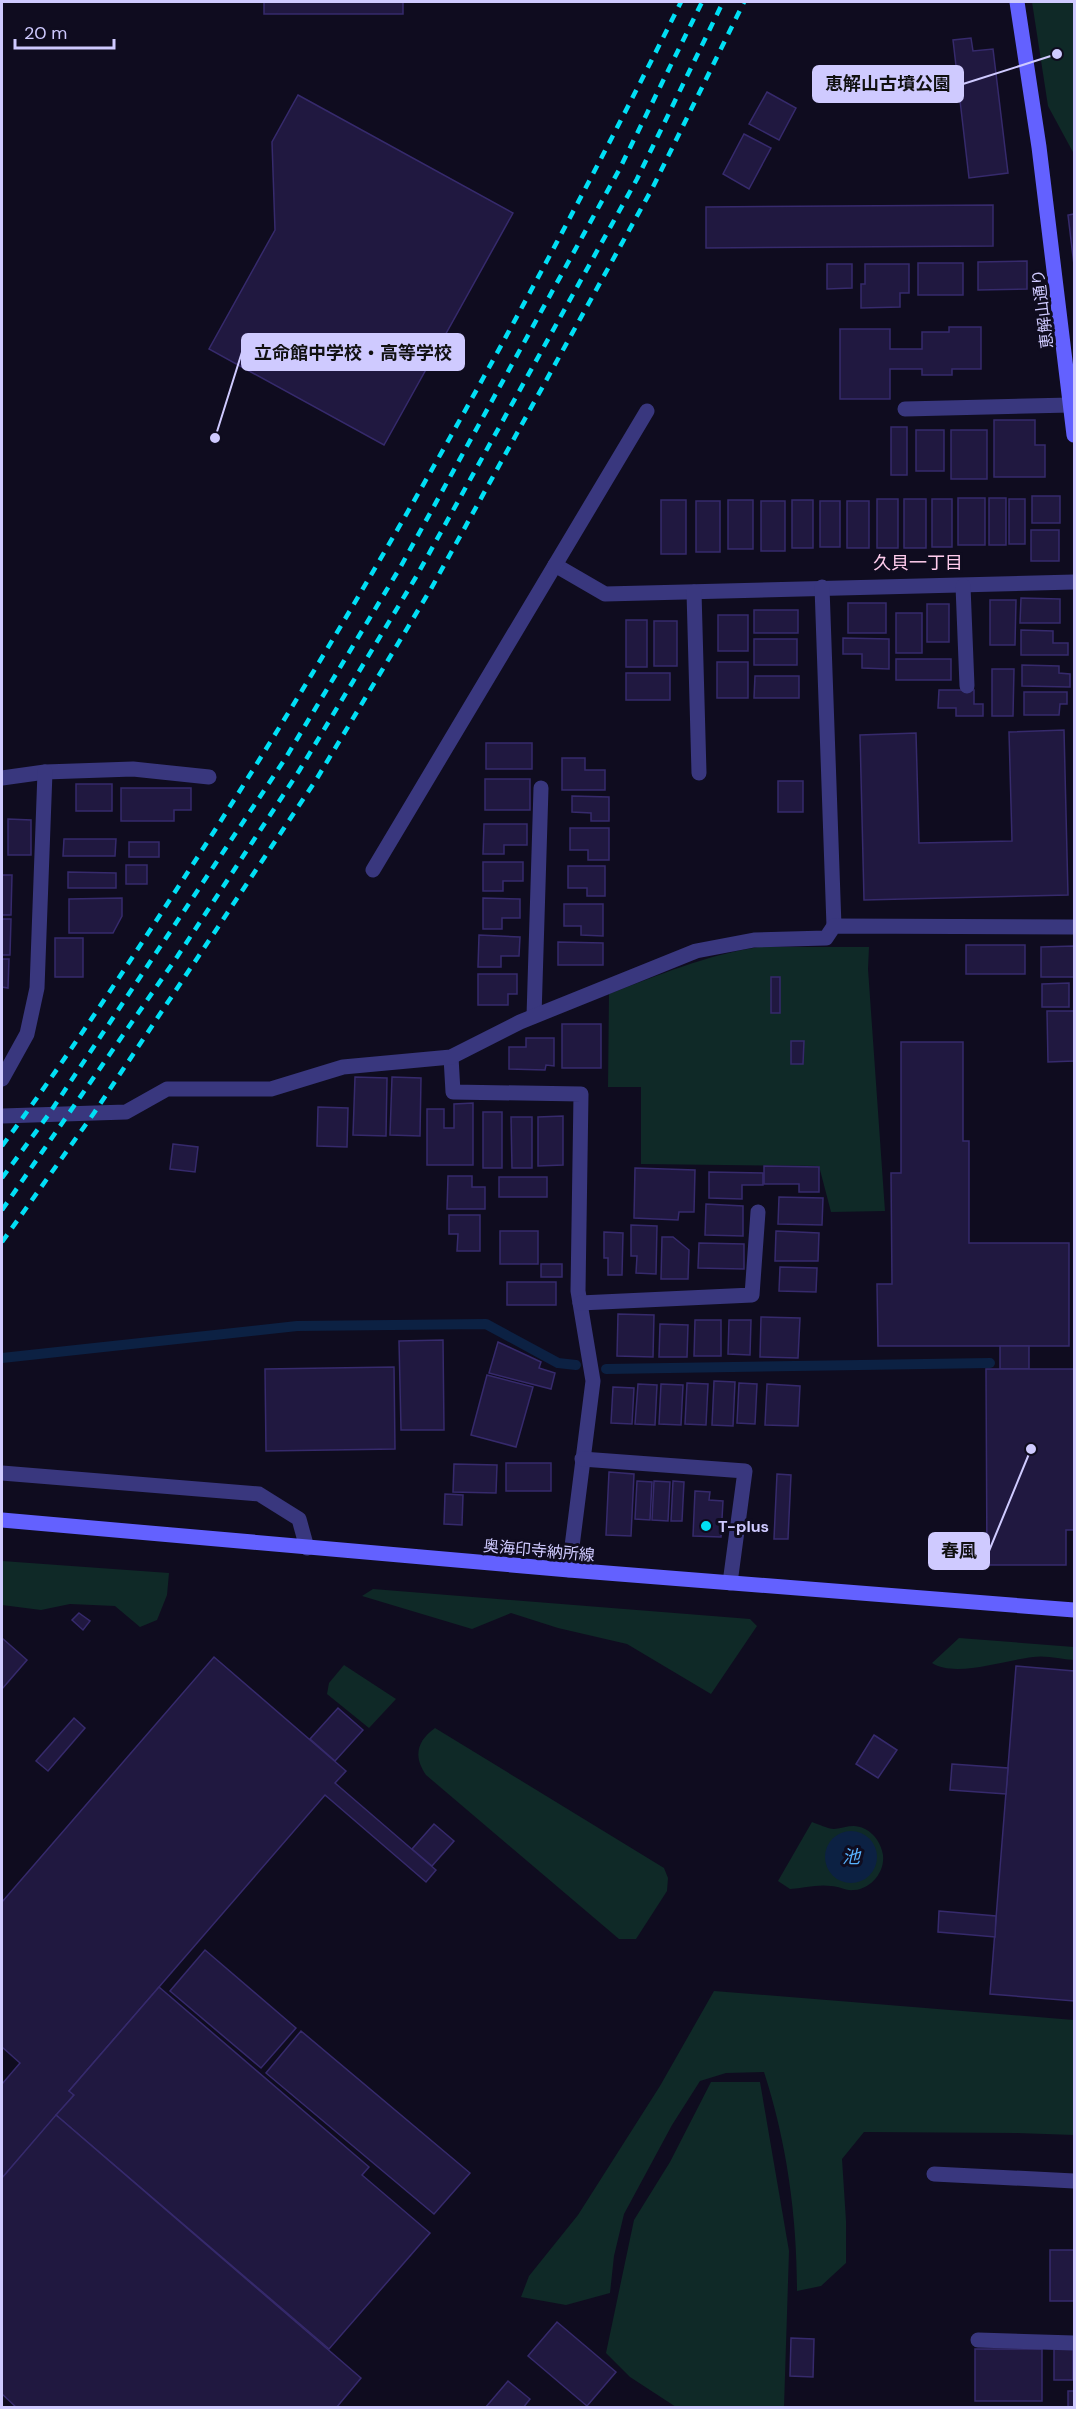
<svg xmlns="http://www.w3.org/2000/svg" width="1076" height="2409" font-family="'DM Sans','Noto Sans JP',sans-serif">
<rect width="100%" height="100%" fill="#0f0c1f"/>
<g fill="#0f2927">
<path d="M1032 2H1074V154L1048 106Z"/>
<path d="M759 947H869L868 969 885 1211 831 1212 819 1166 641 1164V1087H608L609 994C659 975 706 955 759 947Z"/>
<path d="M2 1561 169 1573 167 1595 157 1620 140 1627 115 1606 70 1604 41 1610 2 1605Z"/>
<path d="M373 1589 750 1619 757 1626 711 1694 627 1644 558 1628 511 1613 472 1629 362 1596Z"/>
<path d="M959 1638 1074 1647V1660C1061 1659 1046 1655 1033 1657 1005 1660 955 1678 932 1663Z"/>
<path d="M344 1665 396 1699 369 1728 327 1694 329 1683Z"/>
<path d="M435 1728 664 1868 668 1878 667 1891 636 1939H619L426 1775C413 1756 417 1741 435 1728Z"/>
<path d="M812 1822C818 1824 828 1829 834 1829 846 1828 853 1823 865 1829 875 1834 881 1844 883 1855 885 1872 871 1889 854 1890 845 1891 839 1886 831 1886 818 1884 803 1888 790 1889L778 1881Z"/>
<path d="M714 1991 1074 2020V2135L1017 2133 864 2132 842 2159 846 2221V2263L821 2286 797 2291C797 2217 787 2143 764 2072L726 2073 700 2081 672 2125 624 2214 614 2256 610 2293 566 2305 521 2297 529 2276 578 2215 660 2086Z"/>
<path d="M711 2082H760L789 2251 784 2407H676L630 2377 606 2353 634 2220 670 2162Z"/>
</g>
<circle fill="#0c2143" cx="851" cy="1857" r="26"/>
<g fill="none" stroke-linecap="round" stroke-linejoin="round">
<g stroke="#0c2143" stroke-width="10">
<path d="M2 1358 297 1326 486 1324 558 1363 576 1365"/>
<path d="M606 1369 990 1363"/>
</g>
</g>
<g fill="#201840" stroke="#362a6c" stroke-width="1.5">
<rect x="264" y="2" width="139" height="12"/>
<path d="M971 38 973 51 993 49 1008 173 969 178 953 40Z"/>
<path d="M767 92 796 108 779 140 749 124Z"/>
<path d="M298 95 513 213 384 445 209 349 275 230 272 142Z"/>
<path d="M744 134 771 148 749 189 723 174Z"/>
<path d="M993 205V246L706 248V207Z"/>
<path d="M1074 214V265L1068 215Z"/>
<path d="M1027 261V289L978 290V262Z"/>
<rect x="918" y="263" width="45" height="32"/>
<path d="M827 264H852V288L827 289Z"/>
<path d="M865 264H909V293H900V307L861 308V284H865Z"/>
<path d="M949 327H981V369H952V375H922V369H890V399H840V329H890V349H922V332H949Z"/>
<path d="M994 420H1035V445H1045V477H994Z"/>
<rect x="891" y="427" width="16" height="48"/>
<rect x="916" y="430" width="28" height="41"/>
<rect x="951" y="430" width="36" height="49"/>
<rect x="1032" y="496" width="28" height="27"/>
<rect x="958" y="498" width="27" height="47"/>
<rect x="989" y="498" width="17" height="47"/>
<rect x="877" y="499" width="21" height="49"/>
<rect x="904" y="499" width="22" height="49"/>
<rect x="932" y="499" width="20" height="48"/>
<rect x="1009" y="499" width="16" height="45"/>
<rect x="661" y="500" width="25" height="54"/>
<rect x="728" y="500" width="25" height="49"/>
<rect x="792" y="500" width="21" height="48"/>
<rect x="696" y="501" width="24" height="51"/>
<rect x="761" y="501" width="24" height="50"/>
<rect x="820" y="501" width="20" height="46"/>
<rect x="847" y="501" width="22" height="47"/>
<rect x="1031" y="530" width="28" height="31"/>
<path d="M1021 598 1060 599V623H1020Z"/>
<path d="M990 600H1016L1015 645H990Z"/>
<rect x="848" y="603" width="38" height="30"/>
<rect x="927" y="604" width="22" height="38"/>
<rect x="754" y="610" width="44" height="23"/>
<rect x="896" y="613" width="26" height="40"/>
<rect x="718" y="615" width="30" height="36"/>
<rect x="626" y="620" width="21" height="47"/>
<rect x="654" y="621" width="23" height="45"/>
<path d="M1021 630 1053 631V643H1068V655H1021Z"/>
<path d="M843 638 889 639V669L862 668V654H843Z"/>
<rect x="754" y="639" width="43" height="26"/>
<rect x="896" y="659" width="55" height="21"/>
<rect x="717" y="662" width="31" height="36"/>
<path d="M1022 665 1059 666V673L1070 674V687L1022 686Z"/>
<path d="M992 669H1014L1013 716H992Z"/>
<rect x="626" y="673" width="44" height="27"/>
<path d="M755 676H799V698H754Z"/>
<path d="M939 690H974V704H983V716H956V708H938Z"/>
<path d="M1024 692H1067V704H1060L1059 715H1024Z"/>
<path d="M1064 730 1068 895 864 900 860 735 916 733 919 843 1012 841 1009 732Z"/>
<rect x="486" y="743" width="46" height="26"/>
<path d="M562 758H585V770H605V790H562Z"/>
<rect x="485" y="779" width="45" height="31"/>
<rect x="778" y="781" width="25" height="31"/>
<rect x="76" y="784" width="36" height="27"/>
<path d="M121 788H191V810H174V821H121Z"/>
<path d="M572 796 609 797V821H591V813L572 812Z"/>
<path d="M8 819 31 820V855H8Z"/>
<path d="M484 824H527V845H504V854H483Z"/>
<path d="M570 828H609V860H588V850H570Z"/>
<path d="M64 839H116L115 856H63Z"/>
<rect x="129" y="842" width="30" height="15"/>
<path d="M483 862H523V881H503V891H483Z"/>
<rect x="126" y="865" width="21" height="19"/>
<path d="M568 866H605V896H587V888H568Z"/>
<path d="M68 872 116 873V888H68Z"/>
<path d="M2 875H12L11 915H2Z"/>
<path d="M122 898V916L113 933H69V899Z"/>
<path d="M483 898 520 899V918H502V929H483Z"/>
<path d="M564 904H603V936L581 935V926H564Z"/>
<path d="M2 919H11L10 955H2Z"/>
<path d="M479 935 520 937 519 956H501V967H478Z"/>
<rect x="55" y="938" width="28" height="39"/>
<path d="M558 942 603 943V965H558Z"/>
<rect x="966" y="945" width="59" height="29"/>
<path d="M1074 946V977H1041V947Z"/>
<path d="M2 959H9L8 988 2 987Z"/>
<path d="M478 974H517V994H508V1005H478Z"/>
<rect x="771" y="977" width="9" height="36"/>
<path d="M1069 983V1007H1042V984Z"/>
<path d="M1047 1011H1074V1061L1048 1062Z"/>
<rect x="562" y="1024" width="39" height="44"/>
<path d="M526 1038H554V1066L546 1065 545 1070 509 1069V1047H526Z"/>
<path d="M791 1041H804L803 1064H791Z"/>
<path d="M901 1042H963V1141H969V1243H1069V1346H878L877 1284H892L891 1173H901Z"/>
<path d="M355 1077 387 1078 386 1136 353 1135Z"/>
<path d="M392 1077 421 1078 420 1136 390 1135Z"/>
<path d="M473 1103V1165H427V1109H444V1128H454V1104Z"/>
<path d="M318 1107 348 1108 347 1147 317 1146Z"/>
<rect x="483" y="1112" width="19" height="56"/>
<path d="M563 1116V1165L538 1166V1117Z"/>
<path d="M511 1117H532V1168H512Z"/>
<path d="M173 1144 198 1147 195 1172 170 1169Z"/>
<path d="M764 1166 819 1167V1192H799V1184H764Z"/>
<path d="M635 1168 695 1170 694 1212H679L678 1220 634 1218Z"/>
<path d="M709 1172 763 1173V1185H742V1199L709 1198Z"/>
<path d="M448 1176H472V1187H485V1209H447Z"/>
<rect x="499" y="1177" width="48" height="20"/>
<path d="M779 1197 823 1198 822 1225 778 1224Z"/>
<path d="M706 1204 743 1206V1236L705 1235Z"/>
<path d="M449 1215H480V1251H457L458 1234H449Z"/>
<path d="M631 1225 657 1226 656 1274 636 1273 637 1256H631Z"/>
<rect x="500" y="1231" width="38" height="33"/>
<path d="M776 1231 819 1233 818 1261H775Z"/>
<path d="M604 1232 623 1233 622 1275H608V1258H604Z"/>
<path d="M662 1237H673L689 1250 688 1279H661Z"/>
<path d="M699 1243 744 1244V1269L698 1268Z"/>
<rect x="541" y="1264" width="21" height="13"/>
<path d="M780 1267 817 1268 816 1292 779 1291Z"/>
<rect x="507" y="1282" width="49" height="23"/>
<path d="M618 1314 654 1315 653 1357 617 1356Z"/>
<path d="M761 1317 800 1318 798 1358 760 1357Z"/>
<path d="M695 1320H721V1356H694Z"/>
<path d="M729 1320H751L750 1355 728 1354Z"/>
<path d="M660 1324 688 1325 687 1357H659Z"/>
<path d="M443 1340 444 1430H401L399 1341Z"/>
<path d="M498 1342 541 1362 539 1368 555 1373 551 1389 489 1373Z"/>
<rect x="1000" y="1346" width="29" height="23"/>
<path d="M394 1367 395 1449 266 1451 265 1369Z"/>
<path d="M986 1369H1074V1530H1066V1565H987Z"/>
<path d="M487 1375 533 1387 516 1447 471 1435Z"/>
<path d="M714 1381 735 1382 733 1426 712 1425Z"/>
<path d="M687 1383 708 1384 706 1425 685 1424Z"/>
<path d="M739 1383 757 1384 755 1424 737 1423Z"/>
<path d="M638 1384 657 1385 655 1425 635 1424Z"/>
<path d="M661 1384 683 1385 681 1425 659 1424Z"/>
<path d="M767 1384 800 1386 798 1426 765 1425Z"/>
<path d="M613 1387 634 1388 632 1424 611 1423Z"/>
<rect x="506" y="1463" width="45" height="28"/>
<path d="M454 1464 497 1465 496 1493 453 1492Z"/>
<path d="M609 1472 634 1474 631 1536 606 1535Z"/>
<path d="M777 1474 791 1475 788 1539H774Z"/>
<path d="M637 1481 652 1482 650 1520 635 1519Z"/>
<path d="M654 1481 670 1482 668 1521 652 1520Z"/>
<path d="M673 1481 684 1482 682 1521H671Z"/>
<path d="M695 1491 710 1492 709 1500 723 1501 721 1537 693 1536Z"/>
<path d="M445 1494 463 1495 462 1525 444 1524Z"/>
<path d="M79 1613 90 1621 83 1630 72 1620Z"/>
<path d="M2 1638 27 1660 2 1689Z"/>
<path d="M214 1657 346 1771 335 1783 436 1870 426 1882 325 1795 69 2091 74 2095 2 2178V2084L20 2063 2 2047V1902Z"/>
<path d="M1016 1666 1074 1671V2001L990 1994Z"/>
<path d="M338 1708 363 1730 335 1761 310 1739Z"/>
<path d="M74 1718 85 1728 48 1771 36 1761Z"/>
<path d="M874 1735 897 1750 878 1778 856 1764Z"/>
<path d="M952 1764 1008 1768 1006 1794 950 1790Z"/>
<path d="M434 1824 454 1841 432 1866 412 1849Z"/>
<path d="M939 1911 996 1916 995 1937 938 1932Z"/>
<path d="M205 1950 296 2028 261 2068 170 1991Z"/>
<path d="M159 1987 369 2167 362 2175 430 2233 329 2349 56 2115 74 2095 69 2091Z"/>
<path d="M301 2031 470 2173 434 2214 266 2073Z"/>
<path d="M56 2115 361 2378 336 2408H17L2 2394V2178Z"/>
<rect x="1050" y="2250" width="24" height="51"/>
<path d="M557 2322 616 2372 587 2406 528 2356Z"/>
<path d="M791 2338 814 2339 813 2377 790 2376Z"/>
<rect x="975" y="2349" width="67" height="52"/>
<rect x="1054" y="2349" width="19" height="31"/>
<path d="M508 2381 530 2399 523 2408H485Z"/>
<rect x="1068" y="2391" width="6" height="17"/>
</g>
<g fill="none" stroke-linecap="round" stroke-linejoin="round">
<g stroke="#39377e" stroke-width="15">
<path d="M905 409 1071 405"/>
<path d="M555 565 605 594 1074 582"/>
<path d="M963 586 967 686"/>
<path d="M822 587 834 926"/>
<path d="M694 592 699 773"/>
<path d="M2 778 45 772 133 769 209 777"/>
<path d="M373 870 647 411"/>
<path d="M534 1016 541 788"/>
<path d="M451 1057 453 1092 581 1094 578 1291 593 1381 569 1570"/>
<path d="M2 1079 27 1034 37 988 45 772"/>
<path d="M2 1116 126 1112 167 1089H271L343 1067 451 1057 520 1022 696 951 754 940 826 938 834 926 1074 927"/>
<path d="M580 1303 752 1295 758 1212"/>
<path d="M582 1459 745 1471 730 1583"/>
<path d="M2 1473 259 1494 299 1519 307 1548"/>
<path d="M934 2174 1074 2181"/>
<path d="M978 2340 1074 2343"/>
</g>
<g stroke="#6361ff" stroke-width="15">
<path d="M1017 2 1039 147 1074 435"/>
<path d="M2 1520 569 1570 1074 1610"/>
</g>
<g stroke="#00dff5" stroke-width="4.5" stroke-dasharray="9 8" stroke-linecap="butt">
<path d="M2 1146C71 1053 134 955 197 858 375 582 534 295 681 2"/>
<path d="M2 1178 49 1114 285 759 401 566 619 170 702 2"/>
<path d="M2 1210 177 957 299 771 416 577 637 179 723 2"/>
<path d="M2 1242 94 1113 316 780 432 587 653 187 744 2"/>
</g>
</g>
<circle fill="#00dff5" stroke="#0f0c1f" stroke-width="2" cx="706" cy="1526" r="6"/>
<g text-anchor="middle" stroke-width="6" stroke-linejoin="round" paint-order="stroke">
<g font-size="16" fill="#cfcaff" stroke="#0f0c1f">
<text transform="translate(1042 309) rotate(-97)" y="6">恵解山通り</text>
<text transform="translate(539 1550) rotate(5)" y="6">奥海印寺納所線</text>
</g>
<g font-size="16" font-weight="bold" fill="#cfcaff" stroke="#0f0c1f" text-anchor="start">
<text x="718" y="1532">T-plus</text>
</g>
<g font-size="18" fill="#ffcced" stroke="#0f0c1f">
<text x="918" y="569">久貝一丁目</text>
</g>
<g font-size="18" font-style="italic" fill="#58b3ff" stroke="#0f0c1f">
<text x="851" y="1863">池</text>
</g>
</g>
<path fill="none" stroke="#cfcaff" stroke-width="2" d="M1057 54L963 84M215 438L242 352M1031 1449L989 1551"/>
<g fill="#cfcaff" stroke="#0f0c1f" stroke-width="2">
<circle cx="1057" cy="54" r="6"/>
<circle cx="215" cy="438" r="6"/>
<circle cx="1031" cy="1449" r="6"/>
</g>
<g fill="#cfcaff" stroke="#cfcaff" stroke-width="2">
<rect x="813" y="66" width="150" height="36" rx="6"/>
<rect x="242" y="334" width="222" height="36" rx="6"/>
<rect x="929" y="1533" width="60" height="36" rx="6"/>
</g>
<g font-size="18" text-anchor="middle" font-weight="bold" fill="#111">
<text x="888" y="90">恵解山古墳公園</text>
<text x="353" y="359">立命館中学校・高等学校</text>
<text x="959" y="1557">春風</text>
</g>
<rect width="1076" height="2409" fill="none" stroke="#cfcaff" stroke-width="6"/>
<path d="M15 39v9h99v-9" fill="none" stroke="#cfcaff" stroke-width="3"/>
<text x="24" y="39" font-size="18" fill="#cfcaff" stroke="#0f0c1f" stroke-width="4.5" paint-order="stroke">20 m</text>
</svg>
